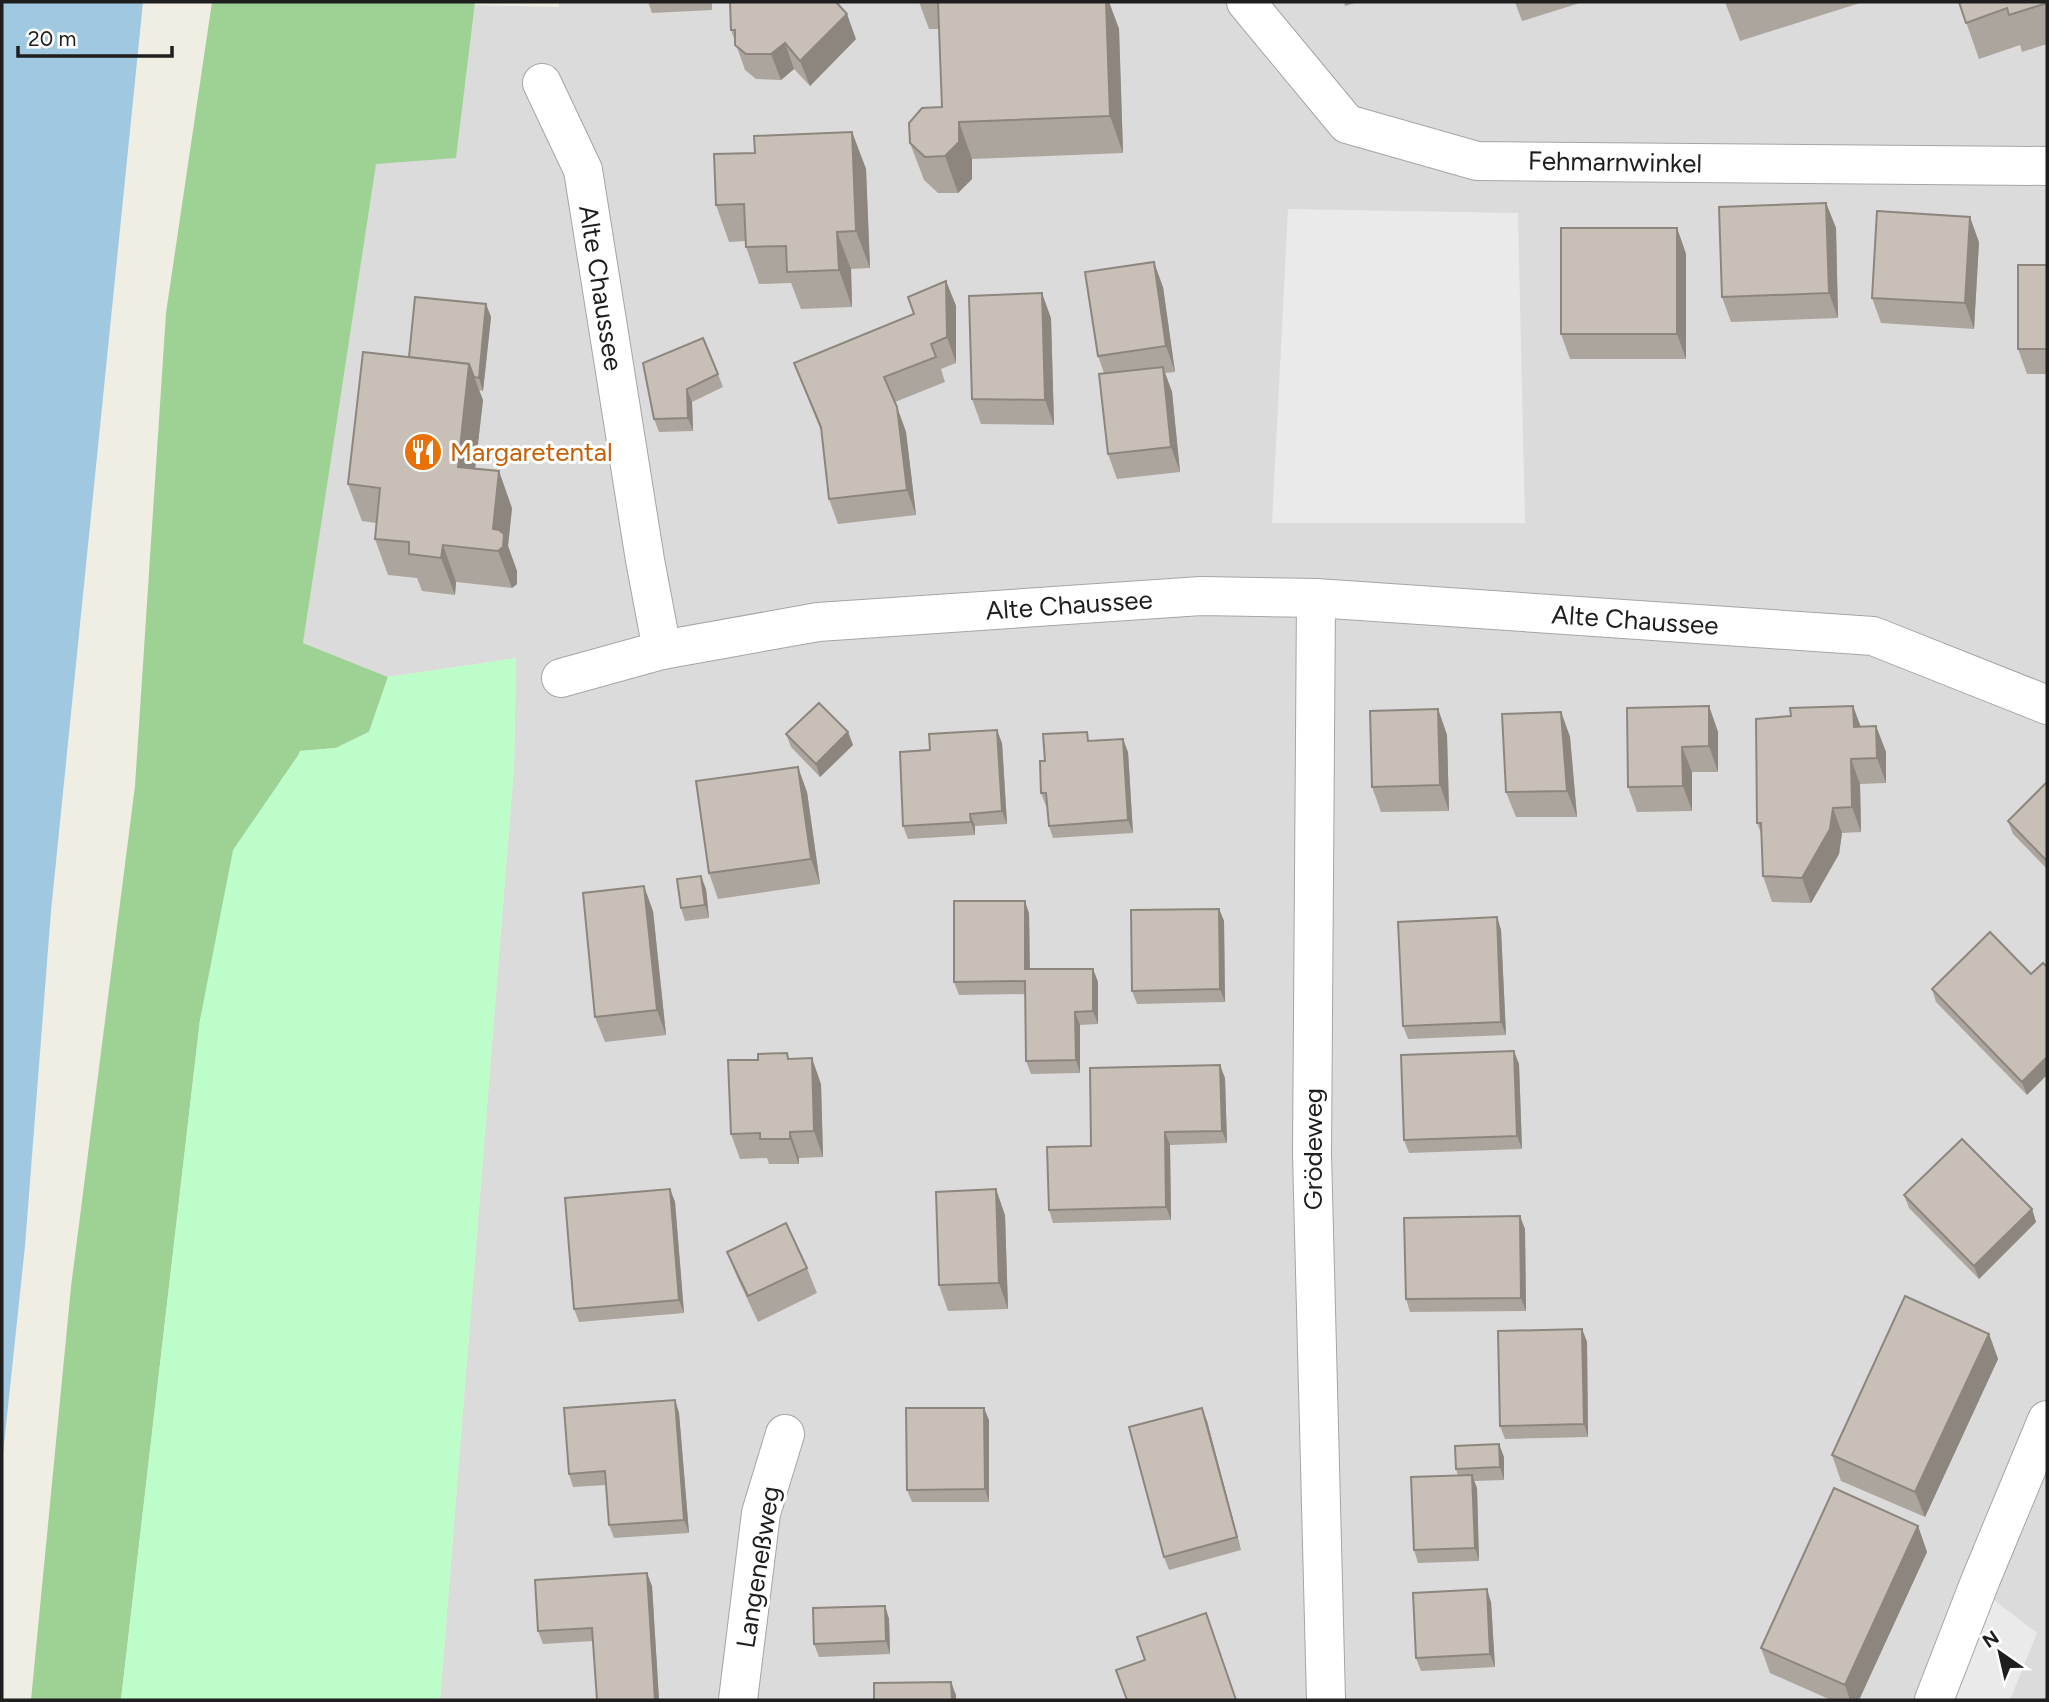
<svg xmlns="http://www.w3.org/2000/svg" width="2049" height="1702" font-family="Figtree,sans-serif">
<rect width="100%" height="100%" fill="#f0ede3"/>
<path fill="#dcdbdb" d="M559 2H2047V1700H440L514 766 516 658 388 677 303 643 376 157 471 5 559 7Z"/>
<path fill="#9ed294" d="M212 2H475L456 158 376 164 303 643 388 677 369 732 336 748 300 751 200 1020 121 1700H31L71 1287 135 786 166 313Z"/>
<path fill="#bcfdca" d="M516 658 514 766 440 1700H121L200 1020 233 850 301 751 336 748 369 732 388 677Z"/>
<g fill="#eaeaea">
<path d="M1288 209 1518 213 1525 523H1272Z"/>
<path d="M1994 1600 2037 1633 2010 1700H1952Z"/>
</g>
<path fill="#a0c9e1" d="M2 2H143L51 911 25 1246 2 1463Z"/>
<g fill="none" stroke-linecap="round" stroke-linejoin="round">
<defs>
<g id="minor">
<path d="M1246 2 1347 124 1477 161 2047 166"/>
<path d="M542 83 583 170 645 560 662 650"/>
<path d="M1316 598 1312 1154 1326 1700"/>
<path d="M561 678 662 650 818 622 1201 596 1316 598 1873 636 2047 705"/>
<path d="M738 1700 761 1513 785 1434"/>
<path d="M1934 1700 1981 1579 2047 1420"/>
</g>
</defs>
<use href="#minor" stroke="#a5a5a5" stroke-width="40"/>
<use href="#minor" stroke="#fff" stroke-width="38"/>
</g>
<g fill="#aca59d">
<path d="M648 2H712V10L652 13Z"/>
<path d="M919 2H1109L1119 29 1123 153 972 159V179L958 193H938L924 180 910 143 942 107 939 29H929Z"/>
<path d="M1344 2H1358L1345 6Z"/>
<path d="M1515 2H1583L1522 21Z"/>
<path d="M1725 2H1860V3L1740 41Z"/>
<path d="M1959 2H2047V44L2022 52 2020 45 1979 59Z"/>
<path d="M731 30 856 39 810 86 794 69 781 80 756 79 745 70Z"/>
<path d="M852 132 866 169 870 268 851 269 852 307 801 309 791 283 759 284 746 247 745 241 729 242 716 205 755 153Z"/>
<path d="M1826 203 1836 228 1838 318 1731 322 1722 297Z"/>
<path d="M1677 228 1686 254V359H1570L1561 334Z"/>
<path d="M1979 242 1974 329 1881 323 1872 298Z"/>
<path d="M2047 265V374H2027L2018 349Z"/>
<path d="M946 281 956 306V363L941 369 945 382 895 402 906 432 916 515 838 524 829 499 821 431 794 363 914 314Z"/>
<path d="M1163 287 1175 372 1165 373 1172 392 1180 472 1117 479 1108 454 1104 373 1098 356Z"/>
<path d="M486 304 491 317 483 391 479 390 483 400 475 469 512 508 508 546 517 571V584L512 588 456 582 455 595 422 591 417 578 388 575 375 539 376 523 362 521 348 484 409 357Z"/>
<path d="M1051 318 1054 425 981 424 972 399Z"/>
<path d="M643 363 718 374 723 387 692 402 693 431 659 432 654 419Z"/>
<path d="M1709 706 1718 732V772H1692V811L1637 812 1628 787Z"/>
<path d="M1853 706 1861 727 1876 726 1886 752V783L1860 784 1861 832 1842 833 1839 854 1811 903 1772 902 1763 876 1762 836 1757 823 1791 716Z"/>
<path d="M1438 709 1447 735 1449 811 1381 812 1372 787Z"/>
<path d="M1561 712 1570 737 1577 817H1516L1506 792Z"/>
<path d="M848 732 853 745 820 777 791 747 786 734Z"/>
<path d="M1091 741 1128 752 1133 833 1053 838 1049 826 1047 806H1046L1041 793 1045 761Z"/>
<path d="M1002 743 1007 824 975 826V835L908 839 903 826 930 750Z"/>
<path d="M2047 782V869L2013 834 2008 821Z"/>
<path d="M807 792 820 884 718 899 709 873Z"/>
<path d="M706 889 709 918 685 921 681 908Z"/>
<path d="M1219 909 1224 921 1225 1002 1137 1004 1132 991Z"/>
<path d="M653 911 666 1035 605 1042 595 1017Z"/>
<path d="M1029 913 1030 969H1093L1098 982V1024L1080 1025V1073L1031 1074 1026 1061 1025 994 959 995 954 982Z"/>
<path d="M1497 917 1501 930 1506 1035 1408 1039 1403 1026Z"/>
<path d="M2031 974 2027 1095 1936 1002 1932 989Z"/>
<path d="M787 1053 789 1059 821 1084 823 1157 799 1158V1164H769L767 1158 740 1159 731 1134 758 1060Z"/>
<path d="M1519 1064 1522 1149 1409 1153 1404 1140Z"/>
<path d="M1225 1078 1227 1143 1170 1145 1171 1220 1053 1223 1049 1210 1091 1146Z"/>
<path d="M670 1189 675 1202 684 1313 579 1322 574 1309Z"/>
<path d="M1904 1195 2032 1209 2036 1222 1979 1279 1909 1208Z"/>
<path d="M1005 1215 1008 1309 948 1311 939 1285Z"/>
<path d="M1525 1229 1526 1311 1410 1312 1406 1299Z"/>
<path d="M727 1252 807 1268 817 1293 758 1322 737 1277Z"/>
<path d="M1582 1329 1587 1342 1588 1437 1505 1439 1500 1426Z"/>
<path d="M1989 1334 1998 1359 1925 1517 1841 1481 1832 1455Z"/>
<path d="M675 1400 679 1413 689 1533 614 1538 609 1525 606 1485 573 1487 569 1474Z"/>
<path d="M989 1420V1502H912L907 1490Z"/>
<path d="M1207 1421 1241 1550 1169 1570 1164 1557Z"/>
<path d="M1504 1457V1480L1474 1481 1477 1488 1479 1561 1418 1563 1414 1550 1458 1476 1456 1469Z"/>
<path d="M1918 1526 1927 1552 1859 1700H1831L1770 1673 1761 1648Z"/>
<path d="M652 1586 659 1700H597L593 1641 543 1644 538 1631Z"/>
<path d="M1491 1602 1495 1667 1421 1671 1416 1658Z"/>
<path d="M885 1606 889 1619 890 1654 819 1657 814 1644Z"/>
</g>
<g fill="#8c867f">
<path d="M1097 2H1109L1119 29 1123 153 1110 116Z"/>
<path d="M847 14 856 39 810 86 800 61Z"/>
<path d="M785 43 794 69 781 80 771 54Z"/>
<path d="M959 122 972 159V179L958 193 945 156Z"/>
<path d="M852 132 866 169 870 268 856 231Z"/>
<path d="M1826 203 1836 228 1838 318 1829 293Z"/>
<path d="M1970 217 1979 242 1974 329 1965 303Z"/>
<path d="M1677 228 1686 254V359L1677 334Z"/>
<path d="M837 232 851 269 852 307 839 270Z"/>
<path d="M1154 262 1163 287 1175 372 1166 346Z"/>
<path d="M946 281 956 306V363L947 337Z"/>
<path d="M1042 293 1051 318 1054 425 1045 400Z"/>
<path d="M486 304 491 317 483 391 479 378Z"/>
<path d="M469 364 483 400 471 504 458 467Z"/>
<path d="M1163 367 1172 392 1180 472 1171 447Z"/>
<path d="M687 389 692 402 693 431 688 418Z"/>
<path d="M897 407 906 432 916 515 907 490Z"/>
<path d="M499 471 512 508 508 546 517 571V584L512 588 498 551 493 529Z"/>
<path d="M443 545 456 582 455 595 441 558Z"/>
<path d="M1709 706 1718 732V772L1709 746Z"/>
<path d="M1853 706 1862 731 1854 727Z"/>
<path d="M1438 709 1447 735 1449 811 1440 785Z"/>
<path d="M1561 712 1570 737 1577 817 1567 791Z"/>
<path d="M1876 726 1886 752V783L1877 758Z"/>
<path d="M997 730 1002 743 1007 824 1002 811Z"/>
<path d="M848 732 853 745 820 777 816 764Z"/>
<path d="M1123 739 1128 752 1133 833 1128 820Z"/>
<path d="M1682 747 1692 772V811L1683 786Z"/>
<path d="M1851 759 1860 784 1861 832 1852 807Z"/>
<path d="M798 767 807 792 820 884 811 859Z"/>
<path d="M1833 808 1842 833 1839 854 1811 903 1802 878Z"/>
<path d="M970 814 975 826V835L971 822Z"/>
<path d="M701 876 706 889 709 918 705 905Z"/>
<path d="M644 886 653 911 666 1035 657 1010Z"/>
<path d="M1025 901 1029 913 1030 982 1025 969Z"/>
<path d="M1219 909 1224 921 1225 1002 1220 989Z"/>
<path d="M1497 917 1501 930 1506 1035 1501 1022Z"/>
<path d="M1093 969 1098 982V1024L1093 1011Z"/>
<path d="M1075 1012 1080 1025V1073L1076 1060Z"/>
<path d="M1514 1051 1519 1064 1522 1149 1517 1136Z"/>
<path d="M2047 1057V1075L2027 1095 2022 1082Z"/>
<path d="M812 1058 821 1084 823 1157 814 1131Z"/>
<path d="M1220 1065 1225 1078 1227 1143 1222 1131Z"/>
<path d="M790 1132 799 1158V1164L790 1139Z"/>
<path d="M1165 1132 1170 1145 1171 1220 1166 1207Z"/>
<path d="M670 1189 675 1202 684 1313 679 1300Z"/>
<path d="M996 1189 1005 1215 1008 1309 999 1283Z"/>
<path d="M2032 1209 2036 1222 1979 1279 1974 1266Z"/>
<path d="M1520 1216 1525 1229 1526 1311 1521 1298Z"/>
<path d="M1582 1329 1587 1342 1588 1437 1584 1424Z"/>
<path d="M1989 1334 1998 1359 1925 1517 1915 1492Z"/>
<path d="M675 1400 679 1413 689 1533 684 1520Z"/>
<path d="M984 1408 989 1420V1502L985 1489Z"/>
<path d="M1202 1408 1207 1421 1241 1550 1237 1537Z"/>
<path d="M1499 1444 1504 1457V1480L1500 1467Z"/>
<path d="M1472 1475 1477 1488 1479 1561 1475 1548Z"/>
<path d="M1918 1526 1927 1552 1859 1700H1850L1845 1685Z"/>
<path d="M647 1573 652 1586 659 1700H655Z"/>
<path d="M1487 1589 1491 1602 1495 1667 1490 1654Z"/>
<path d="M885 1606 889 1619 890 1654 886 1641Z"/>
<path d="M951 1682 956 1695V1700H952Z"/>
</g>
<g fill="#c8c0b6" stroke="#8c867f" stroke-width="2">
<path d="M730 2H836L847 14 800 61 785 43 771 54H746L735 45V30H731Z"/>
<path d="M938 2H1106L1110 116 959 122V142L945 156 925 157 910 143 909 123 922 108 942 107Z"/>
<path d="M1959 2H2047V3L2009 15 2007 8 1966 23Z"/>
<path d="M852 132 856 231 837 232 839 270 787 272 786 246 746 247 744 204 716 205 714 154 755 153 754 136Z"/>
<path d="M1826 203 1829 293 1722 297 1719 207Z"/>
<path d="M1877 211 1970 217 1965 303 1872 298Z"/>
<rect x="1561" y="228" width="116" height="106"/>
<path d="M1154 262 1166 346 1098 356 1085 272Z"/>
<rect x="2018" y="265" width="29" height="84"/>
<path d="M946 281 947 337 931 344 936 357 884 377 897 407 907 490 829 499 821 427 794 363 914 314 908 297Z"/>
<path d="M1042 293 1045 400 972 399 969 296Z"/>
<path d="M415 297 486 304 479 378 474 377 469 364 409 357Z"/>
<path d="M703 338 718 374 687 389 688 418 654 419 643 363Z"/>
<path d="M363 352 469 364 458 467 499 471 493 529 499 530 504 534 503 547 498 551 443 545 441 558 409 554V542L375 539 380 488 348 484Z"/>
<path d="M1163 367 1171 447 1108 454 1099 374Z"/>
<path d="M819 703 848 732 816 764 786 734Z"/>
<path d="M1709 706V746L1682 747 1683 786 1628 787 1627 708Z"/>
<path d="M1853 706 1854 727 1876 726 1877 758 1851 759 1852 807 1833 808 1830 829 1802 878 1763 876 1761 823H1757L1756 719 1791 716 1790 708Z"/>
<path d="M1438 709 1440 785 1372 787 1370 711Z"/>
<path d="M1561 712 1567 791 1506 792 1502 714Z"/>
<path d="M997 730 1002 811 970 814 971 822 903 826 900 752 930 750 929 734Z"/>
<path d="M1087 732 1088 741 1123 739 1128 820 1049 826 1046 793H1041L1040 761H1045L1043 734Z"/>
<path d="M798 767 811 859 709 873 696 781Z"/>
<path d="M2047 782V861L2008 821Z"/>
<path d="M701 876 705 905 681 908 677 879Z"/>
<path d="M644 886 657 1010 595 1017 583 893Z"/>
<path d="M954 901H1025V969H1093V1011L1075 1012 1076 1060 1026 1061 1025 981 954 982Z"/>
<path d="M1219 909 1220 989 1132 991 1131 910Z"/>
<path d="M1497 917 1501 1022 1403 1026 1398 922Z"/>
<path d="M1990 932 2031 974 2043 963 2047 967V1057L2022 1082 1932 989Z"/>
<path d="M1514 1051 1517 1136 1404 1140 1401 1055Z"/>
<path d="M787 1053 788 1059 812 1058 814 1131 790 1132V1139H760V1133L731 1134 728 1060H758V1054Z"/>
<path d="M1220 1065 1222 1131 1165 1132 1166 1207 1049 1210 1047 1147 1091 1146 1090 1068Z"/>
<path d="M1962 1139 2032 1209 1974 1266 1904 1195Z"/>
<path d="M670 1189 679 1300 574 1309 565 1198Z"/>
<path d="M996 1189 999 1283 939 1285 936 1192Z"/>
<path d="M1520 1216 1521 1298 1406 1299 1404 1218Z"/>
<path d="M786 1223 807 1268 748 1296 727 1252Z"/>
<path d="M1905 1296 1989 1334 1915 1492 1832 1455Z"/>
<path d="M1582 1329 1584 1424 1500 1426 1498 1331Z"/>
<path d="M675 1400 684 1520 609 1525 605 1471 569 1474 564 1408Z"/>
<path d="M906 1408H984L985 1489 907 1490Z"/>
<path d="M1202 1408 1237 1537 1164 1557 1129 1427Z"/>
<path d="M1499 1444 1500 1467 1456 1469 1455 1446Z"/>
<path d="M1472 1475 1475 1548 1414 1550 1411 1477Z"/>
<path d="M1834 1488 1918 1526 1845 1685 1761 1648Z"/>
<path d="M647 1573 655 1700H597L592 1628 538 1631 535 1580Z"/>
<path d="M1487 1589 1490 1654 1416 1658 1413 1593Z"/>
<path d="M885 1606 886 1641 814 1644 813 1608Z"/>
<path d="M1206 1613 1236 1700H1127L1116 1670 1145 1660 1137 1637Z"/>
<path d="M951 1682 952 1700H874V1683Z"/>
</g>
<defs>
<symbol id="restaurant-disc" viewBox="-11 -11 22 22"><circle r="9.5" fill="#e8710a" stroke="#fff"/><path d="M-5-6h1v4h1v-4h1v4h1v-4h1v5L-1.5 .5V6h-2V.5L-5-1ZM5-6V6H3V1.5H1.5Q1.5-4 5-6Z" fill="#fff"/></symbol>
</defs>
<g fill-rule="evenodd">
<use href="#restaurant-disc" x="401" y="430" width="44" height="44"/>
</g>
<g text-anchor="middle" stroke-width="6" stroke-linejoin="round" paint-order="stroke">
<g font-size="26" fill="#1e1e1e" stroke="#fff">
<text transform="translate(1615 162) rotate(1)" y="9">Fehmarnwinkel</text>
<text transform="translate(601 288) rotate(81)" y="9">Alte Chaussee</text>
<text transform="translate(1069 605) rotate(-4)" y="9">Alte Chaussee</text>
<text transform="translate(1635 620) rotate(4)" y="9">Alte Chaussee</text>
<text transform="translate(1313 1149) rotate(-90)" y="9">Grödeweg</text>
<text transform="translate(758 1567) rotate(-81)" y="9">Langeneßweg</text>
</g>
<g font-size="26" fill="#c56008" stroke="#fff" text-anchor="start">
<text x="450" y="461">Margaretental</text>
</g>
</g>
<rect width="2049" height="1702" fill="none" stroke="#1e1e1e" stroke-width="7"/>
<g transform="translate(2000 1653) rotate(326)" stroke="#ffffff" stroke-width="5" paint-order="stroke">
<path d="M0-5L12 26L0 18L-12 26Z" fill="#1e1e1e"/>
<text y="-10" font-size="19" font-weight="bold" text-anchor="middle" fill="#1e1e1e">N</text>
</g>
<path d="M18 46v10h154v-10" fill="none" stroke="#1e1e1e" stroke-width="3.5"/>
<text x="28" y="46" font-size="21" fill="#1e1e1e" stroke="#ffffff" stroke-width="5" paint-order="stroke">20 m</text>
</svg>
